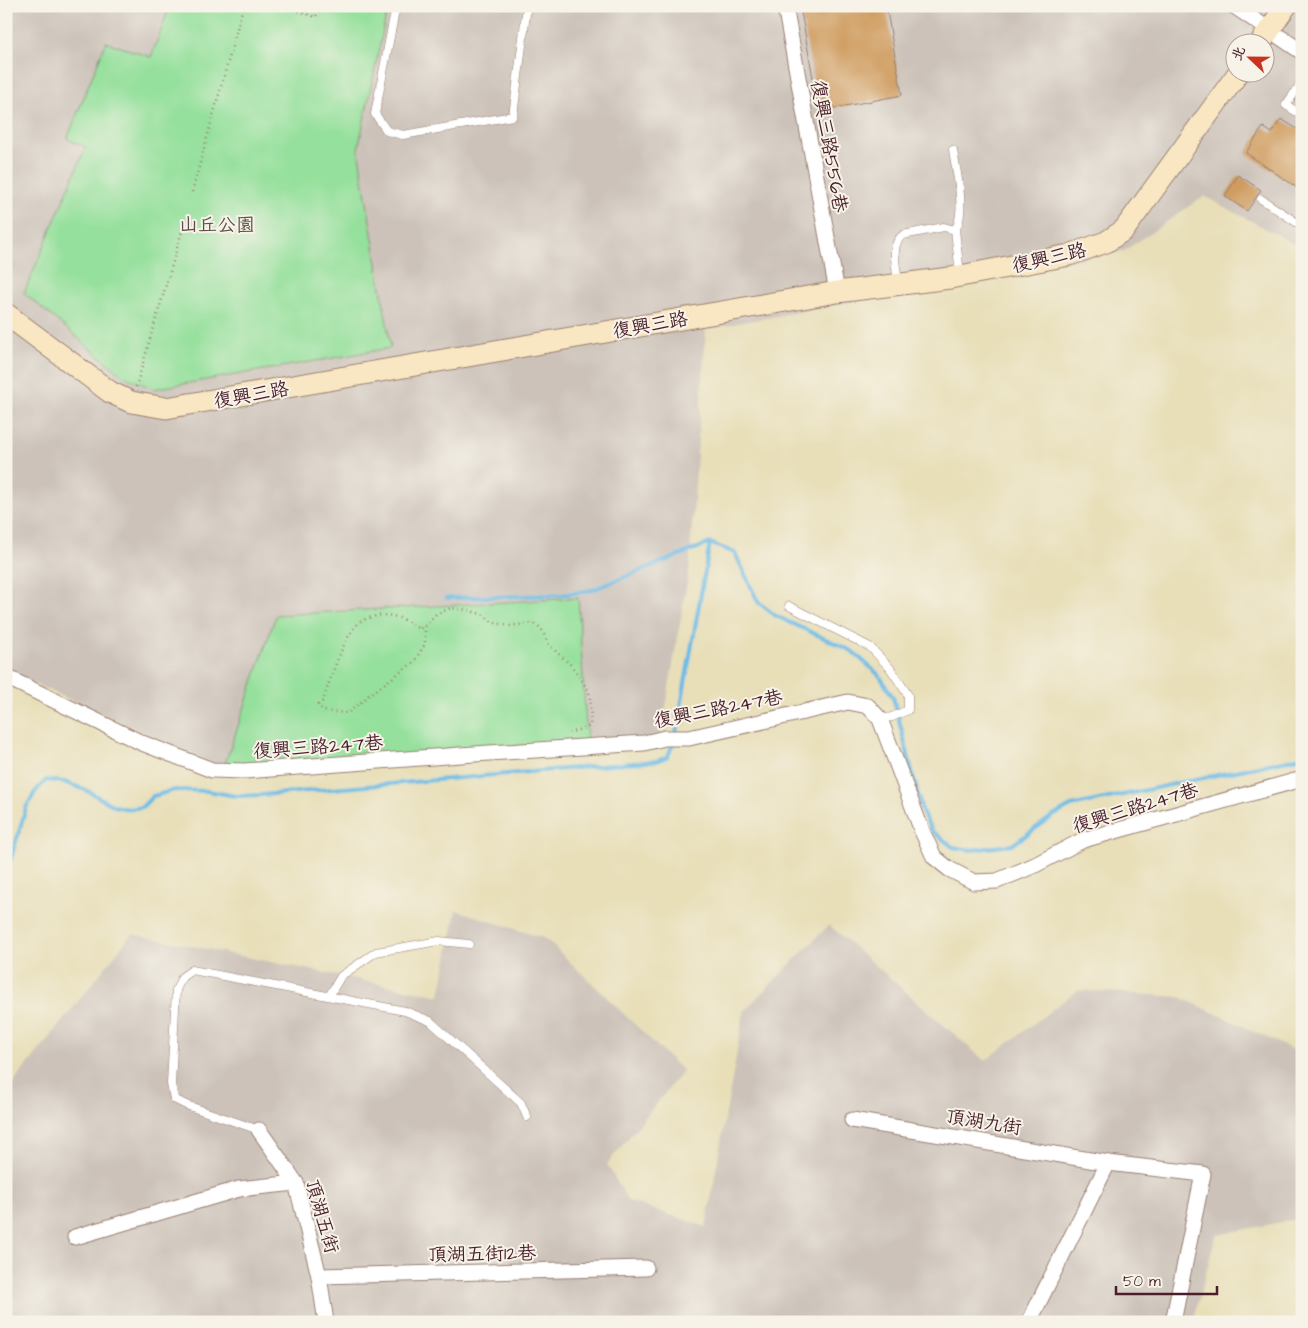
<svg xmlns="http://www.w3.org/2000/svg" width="1308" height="1328" font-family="'Architects Daughter','LXGW WenKai TC',sans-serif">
<rect width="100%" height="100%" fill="#f7f3e8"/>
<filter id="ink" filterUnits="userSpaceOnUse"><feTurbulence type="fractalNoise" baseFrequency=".02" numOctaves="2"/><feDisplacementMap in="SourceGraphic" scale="10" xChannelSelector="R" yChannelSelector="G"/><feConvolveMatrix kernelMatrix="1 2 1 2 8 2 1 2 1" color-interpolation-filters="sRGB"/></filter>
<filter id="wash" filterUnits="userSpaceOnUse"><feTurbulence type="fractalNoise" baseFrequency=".0096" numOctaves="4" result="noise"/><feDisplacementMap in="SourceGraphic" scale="20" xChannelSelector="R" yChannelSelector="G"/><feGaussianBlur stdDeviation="1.12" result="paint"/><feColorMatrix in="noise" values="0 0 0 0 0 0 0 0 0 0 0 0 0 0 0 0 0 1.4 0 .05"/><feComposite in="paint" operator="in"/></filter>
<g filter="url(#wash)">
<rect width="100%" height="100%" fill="#e8dfb9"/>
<g fill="#ccc2b9" fill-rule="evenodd">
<path d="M6 6H1302V248L1204 196 1124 251 706 329 689 569 659 747 236 774 6 671ZM1236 42H1266V72H1236Z"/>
<path d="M456 910 546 939 683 1071 607 1164 628 1201 706 1227 744 1011 829 925 985 1061 1078 990 1180 997 1302 1054V1218L1216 1235 1193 1322H6V1092L132 934 440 996Z"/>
</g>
<g fill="#95e09c" stroke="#708064">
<path d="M170 6H353L387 11 358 149 391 348 154 389 123 376 24 293 86 147 67 139 106 42 151 57Z"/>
<path d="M578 598 587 742 251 768 225 764 276 615Z"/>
</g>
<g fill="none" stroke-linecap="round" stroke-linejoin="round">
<g stroke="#6bbbe6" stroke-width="4">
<path d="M447 598 562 595 592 590 710 543 735 553 758 602 776 616 852 651 879 675 893 697 923 814 932 831 953 847 971 850 1012 845 1053 816 1071 806 1302 757"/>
<path d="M676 734 710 543"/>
<path d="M6 875 26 808 35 792 46 780 64 782 86 790 114 806 129 809 142 807 153 796 175 790 208 791 235 796 262 795 657 761 668 756 674 741"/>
</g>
</g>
<g id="blocks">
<g fill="#cf9b5f">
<path d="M800 6H886L902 95 819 111Z"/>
<path d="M1281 119 1302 132V191L1246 153 1263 127 1272 133Z"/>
<path d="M1238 175 1261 190 1247 211 1225 196Z"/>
</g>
</g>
</g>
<g filter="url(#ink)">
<use href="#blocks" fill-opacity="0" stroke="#997f72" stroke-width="1"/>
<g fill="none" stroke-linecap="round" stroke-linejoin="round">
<defs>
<g id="lane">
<path d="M396 6 375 114 387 131 403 135 513 116 527 6"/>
<path d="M1302 82 1286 105 1302 115"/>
<path d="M953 150C956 171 967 212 955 230"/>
<path d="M1261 199 1302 226"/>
<path d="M898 283C897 268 889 244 903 235L944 227 955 230 960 274"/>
<path d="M789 606 870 647 890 668 908 695V710L892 717 880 719"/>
<path d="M329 996 341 976 376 952 439 941 469 944"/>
<path d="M259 1130 186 1105 174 1099 171 1084 176 990 182 977 192 970 405 1011 430 1021 521 1103 527 1117"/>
</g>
<g id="street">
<path d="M785 6 837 292"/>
<path d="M1234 6 1302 52"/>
<path d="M6 677 142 743 212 770 244 771 474 754 644 743 665 738H689L848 702 868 706 880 719 922 831 934 857 949 869 974 882 997 881 1035 865 1083 840 1302 779"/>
<path d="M852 1120 1108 1163 1203 1174 1173 1322"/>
<path d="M259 1130 296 1183 319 1276 326 1322"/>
<path d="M75 1237 239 1189 296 1183"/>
<path d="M319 1276 646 1268"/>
<path d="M1029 1322 1108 1163"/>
</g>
<g id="secondary">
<path d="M1261 42 1286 6"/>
<path d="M6 314 110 392 131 402 166 408 837 292 950 278 1069 255 1106 242 1124 230 1239 72"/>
</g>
</defs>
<use href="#lane" stroke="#997f72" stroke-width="9"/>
<use href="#street" stroke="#997f72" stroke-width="17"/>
<use href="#secondary" stroke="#997f72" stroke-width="23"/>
<g stroke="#997f72" stroke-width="2.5" stroke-dasharray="1 4" stroke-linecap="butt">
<path d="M240 6 245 8 252 6"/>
<path d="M284 6 316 17 319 6"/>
<path d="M192 192 243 7"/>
<path d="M136 387 182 231"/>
<path d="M425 626V644L414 662 369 695 348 713 324 711 318 705 323 701C329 682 345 632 361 621 364 619 369 618 372 617 391 612 404 618 419 629L425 626 436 614 451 608 468 610 484 615 492 622 509 626 533 623 541 628 549 645 571 665 589 691 591 705 590 726 569 733"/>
</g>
<use href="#lane" stroke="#fff" stroke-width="8"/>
<use href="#street" stroke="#fff" stroke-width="15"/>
<use href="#secondary" stroke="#f9e7c3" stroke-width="21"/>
</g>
</g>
<g text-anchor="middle" stroke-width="4" stroke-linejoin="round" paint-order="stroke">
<g font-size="19" fill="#4a1f2b" stroke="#f7f3e8">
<text transform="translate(830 146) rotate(80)" y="7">復興三路556巷</text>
<text transform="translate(1049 257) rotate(-13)" y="7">復興三路</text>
<text transform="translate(650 324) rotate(-10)" y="7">復興三路</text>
<text transform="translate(251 394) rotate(-10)" y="7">復興三路</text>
<text transform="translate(718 708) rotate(-11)" y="7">復興三路247巷</text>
<text transform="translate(318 746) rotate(-4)" y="7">復興三路247巷</text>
<text transform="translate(1135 807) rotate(-17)" y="7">復興三路247巷</text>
<text transform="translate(984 1121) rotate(9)" y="7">頂湖九街</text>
<text transform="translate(323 1216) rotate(74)" y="7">頂湖五街</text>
<text transform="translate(482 1253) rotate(-1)" y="7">頂湖五街12巷</text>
</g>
<g font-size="19" fill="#5d4f47" stroke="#f7f3e8">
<text x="217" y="231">山丘公園</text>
</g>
</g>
<rect width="1308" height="1328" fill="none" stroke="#f7f3e8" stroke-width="25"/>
<g transform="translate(1250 58) rotate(292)"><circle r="24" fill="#f7f3e8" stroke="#b29e9c"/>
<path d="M0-4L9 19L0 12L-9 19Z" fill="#c8321e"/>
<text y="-8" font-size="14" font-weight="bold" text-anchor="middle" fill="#4a1f2b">北</text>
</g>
<path d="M1116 1286v8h101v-8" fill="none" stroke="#4a1f2b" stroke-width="2.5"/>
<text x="1123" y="1286" font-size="15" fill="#4a1f2b" stroke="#f7f3e8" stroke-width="4" paint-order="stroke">50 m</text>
</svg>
